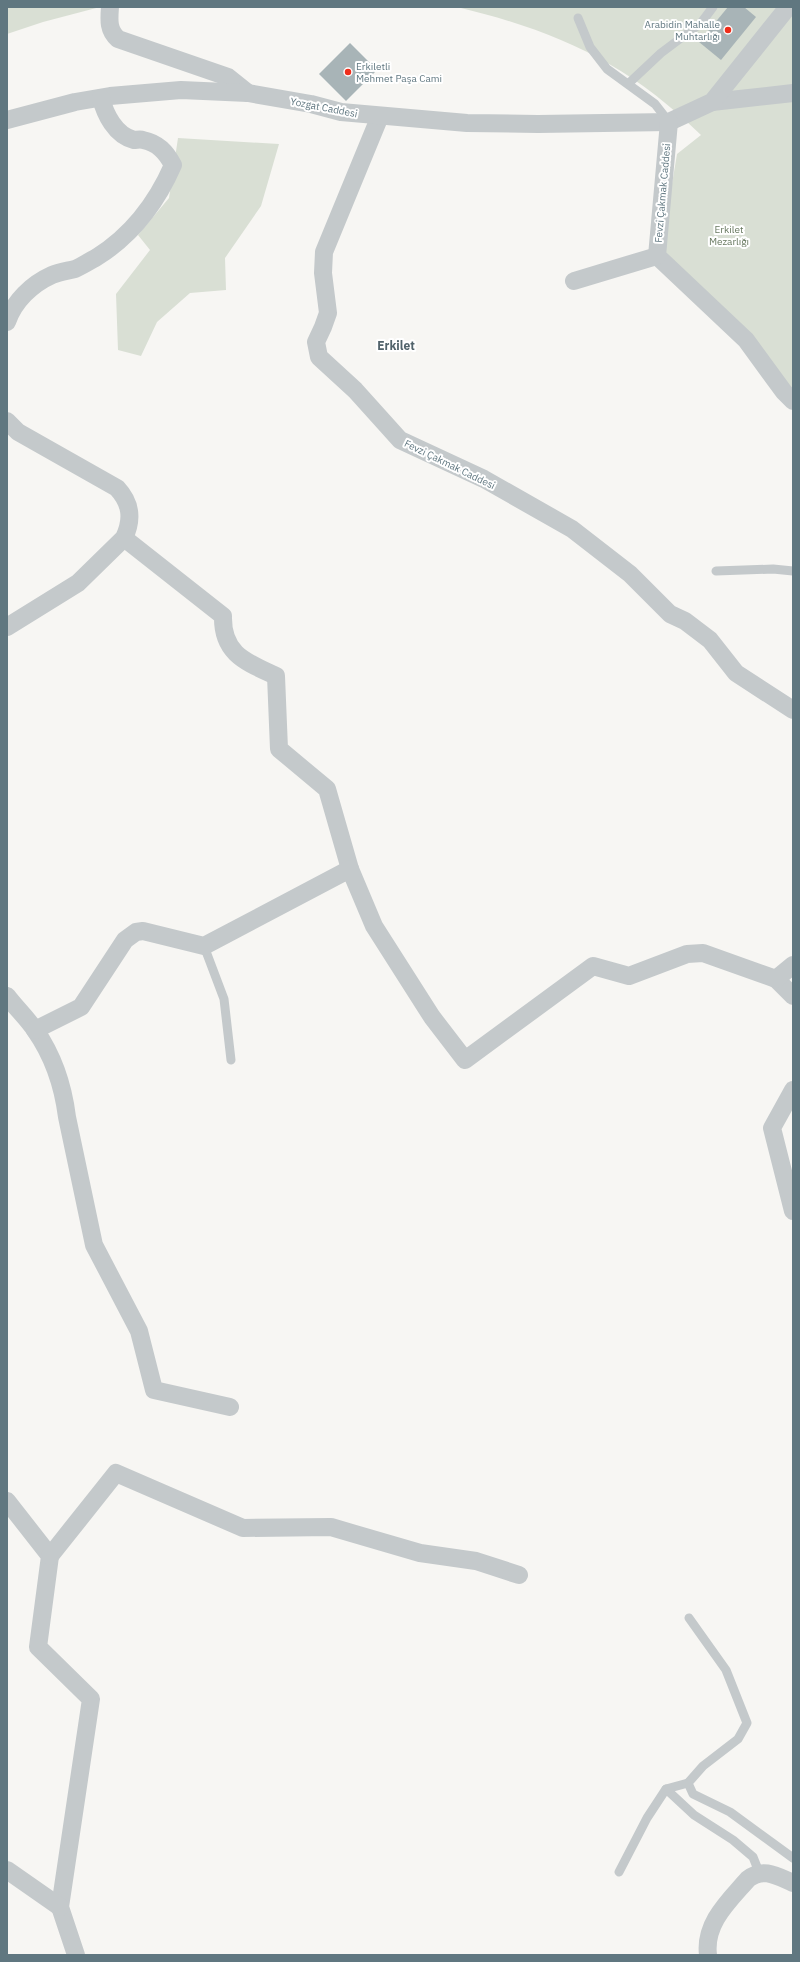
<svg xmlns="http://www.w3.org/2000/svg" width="800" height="1962" font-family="'IBM Plex Sans',sans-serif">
<rect width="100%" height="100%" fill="#f7f6f3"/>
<g fill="#d9dfd4">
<path d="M7 7H100L43 22 7 34Z"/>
<path d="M457 7H793V395L661 250 677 154 701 135C627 63 557 31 457 7Z"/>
<path d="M178 138 279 144 261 206 225 258 226 290 190 293 157 322 141 356 118 350 116 294 150 250 138 235 169 198Z"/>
</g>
<g fill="#a8b4b7">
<path d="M728 7H744L756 17 721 60 699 42Z"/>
<path d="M350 43 377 70 346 101 319 74Z"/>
</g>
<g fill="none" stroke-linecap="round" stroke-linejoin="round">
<g stroke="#c4c9cb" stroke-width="9">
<path d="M578 18 590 47 607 69 655 104 669 122"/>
<path d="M628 84 661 53 701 23 713 7"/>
<path d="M716 571 773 569 793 571"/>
<path d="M204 946 224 999 231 1060"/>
<path d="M689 1618 726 1670 747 1723 738 1739 703 1766 688 1783 693 1794 730 1812 793 1858"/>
<path d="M666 1789 694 1815 733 1840 753 1857 759 1872"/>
<path d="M619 1872 647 1818 666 1789 688 1783"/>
</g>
<g stroke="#c4c9cb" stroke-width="18">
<path d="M110 7C109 20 108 30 118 39L228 77 248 93"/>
<path d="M712 102 793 93"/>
<path d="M380 116 324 252 323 273 328 313 323 327 316 342 319 357 355 390 400 440 484 479 572 529 630 574 670 614 685 621 710 640 736 673 793 710"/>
<path d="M7 120 75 102 110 96 181 90 248 93 311 104 341 112 467 123 538 124 669 122 712 102 788 7"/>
<path d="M669 122 657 256 746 340 784 392 793 401"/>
<path d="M574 281 657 256"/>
<path d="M7 322C14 301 32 284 52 275 59 272 67 271 75 269 82 266 90 261 97 257 132 235 156 204 173 165 166 152 158 143 143 140 140 139 137 140 134 140 115 135 105 114 101 98"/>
<path d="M7 421 18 432 117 488C131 503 133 519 124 538L78 583 7 627"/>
<path d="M124 538 223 616C222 654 246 662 276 676L279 749 327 789 350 869"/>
<path d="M776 979 793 996"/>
<path d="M7 996C16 1008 27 1018 35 1030 54 1057 63 1085 67 1117L94 1245 139 1331 154 1390 230 1407"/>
<path d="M35 1030 81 1007 125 940 136 932 143 931 204 946 350 869 374 926 432 1017 465 1060 593 966 629 976 687 954 703 953 776 979 793 965"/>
<path d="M793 1090 772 1128 793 1211"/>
<path d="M7 1501 50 1556 38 1647 91 1699 60 1907 76 1955"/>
<path d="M50 1556 116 1473 243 1528 331 1527 420 1553 476 1561 519 1575"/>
<path d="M7 1870 60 1907"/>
<path d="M708 1955C704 1923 729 1901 748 1879 763 1867 777 1876 793 1883"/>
</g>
</g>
<g fill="#ef2e1b" stroke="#fff" stroke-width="1.5">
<circle cx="728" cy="30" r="4"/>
<circle cx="348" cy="72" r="4"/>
</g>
<g text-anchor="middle" stroke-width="4" stroke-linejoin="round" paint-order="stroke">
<g font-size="10" fill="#607780" stroke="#fff" text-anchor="end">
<text x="720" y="28">Arabidin Mahalle<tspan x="720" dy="12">Muhtarlığı</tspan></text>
<text x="356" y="70" text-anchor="start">Erkiletli<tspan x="356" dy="12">Mehmet Paşa Cami</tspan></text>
</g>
<g font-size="10" fill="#607780" stroke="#fff">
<text transform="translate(324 107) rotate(11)" y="4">Yozgat Caddesi</text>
<text transform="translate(662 193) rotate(-85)" y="4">Fevzi Çakmak Caddesi</text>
<text transform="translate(450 464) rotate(26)" y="4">Fevzi Çakmak Caddesi</text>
</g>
<g font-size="10" fill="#67785f" stroke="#fff">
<text x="729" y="233">Erkilet<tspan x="729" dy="12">Mezarlığı</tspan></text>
</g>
<g font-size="12" font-weight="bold" fill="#52636b" stroke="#fff">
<text x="396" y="350">Erkilet</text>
</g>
</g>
<rect width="800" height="1962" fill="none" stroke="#607780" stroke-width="16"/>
</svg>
